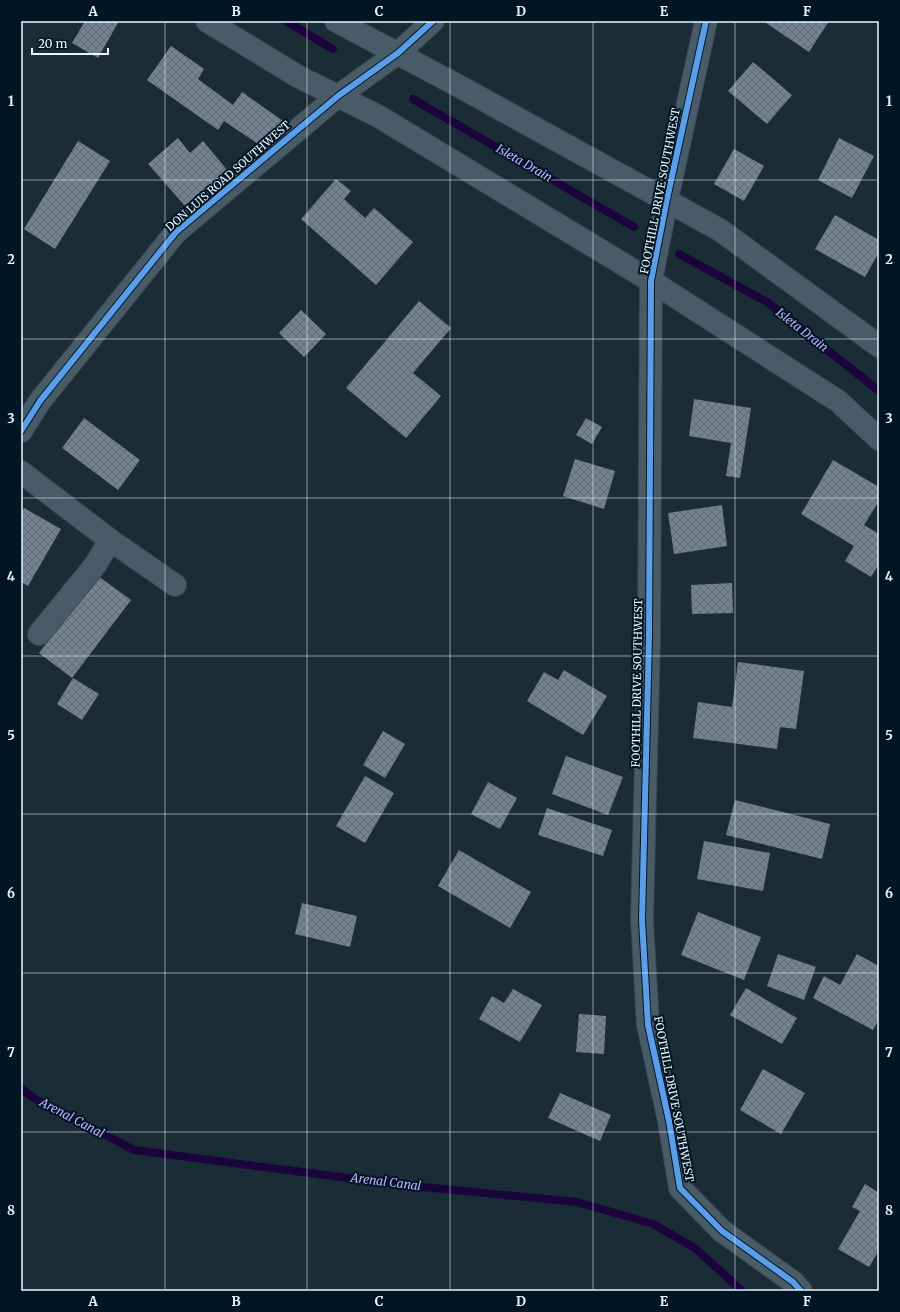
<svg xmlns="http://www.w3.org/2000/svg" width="900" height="1312" font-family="Merriweather,serif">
<defs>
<pattern id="building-cross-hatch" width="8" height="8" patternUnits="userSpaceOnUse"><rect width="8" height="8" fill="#738290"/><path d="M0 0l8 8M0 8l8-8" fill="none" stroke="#616c75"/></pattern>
</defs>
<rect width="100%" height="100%" fill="#1a2c35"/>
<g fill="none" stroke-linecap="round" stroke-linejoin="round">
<g stroke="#1b043c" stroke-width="8">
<path d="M286 21 333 49"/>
<path d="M413 99 634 227"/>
<path d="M679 254 767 302 879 391"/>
<path d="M21 1088 35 1099 134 1150 402 1185 577 1202 653 1224 695 1248 742 1291"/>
</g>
</g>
<g fill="url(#building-cross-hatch)">
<path d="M85 21H119L98 58 72 43Z"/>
<path d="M767 21H829L809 52 766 23Z"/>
<path d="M171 46 204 69 198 79 233 105 242 92 283 121 264 148 224 121 218 130 147 80Z"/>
<path d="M753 62 792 95 767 124 728 91Z"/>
<path d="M178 138 190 153 203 141 228 171 186 207 148 164Z"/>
<path d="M839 138 874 156 852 198 818 180Z"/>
<path d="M78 141 110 161 55 249 24 229Z"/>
<path d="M734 149 764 166 744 201 714 184Z"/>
<path d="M336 179 351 191 344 199 365 218 374 208 413 242 376 285 301 219Z"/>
<path d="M835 215 879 240V252L865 277 815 249Z"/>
<path d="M419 301 451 328 413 373 441 396 406 438 346 388Z"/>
<path d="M301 310 326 334 304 357 279 333Z"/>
<path d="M694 399 751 408 740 478 726 476 731 443 689 436Z"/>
<path d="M84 418 140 460 118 490 62 448Z"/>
<path d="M586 418 602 427 592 444 576 435Z"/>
<path d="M575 459 615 471 604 509 563 496Z"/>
<path d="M833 460 879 487V501L864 525 879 534V564L871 577 845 561 854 546 801 514Z"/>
<path d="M722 505 727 546 674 554 668 513Z"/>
<path d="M24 508 61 529 28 586 21 582V513Z"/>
<path d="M98 576 131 600 72 678 39 653Z"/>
<path d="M732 583 733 613 692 614 691 585Z"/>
<path d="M738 662 804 671 796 729 780 727 777 749 693 738 698 702 732 707Z"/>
<path d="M564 670 607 696 583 735 527 701 544 672 558 680Z"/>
<path d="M73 678 99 694 82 720 57 704Z"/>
<path d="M383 731 405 744 385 778 363 765Z"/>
<path d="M566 756 623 777 608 815 552 794Z"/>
<path d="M365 776 394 793 365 843 336 826Z"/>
<path d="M488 782 517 798 500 829 471 814Z"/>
<path d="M735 800 830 824 822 859 726 835Z"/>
<path d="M547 808 612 830 603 856 538 835Z"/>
<path d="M704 841 770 853 763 891 697 879Z"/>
<path d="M459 850 531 892 510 928 438 886Z"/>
<path d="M302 903 357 916 350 947 295 934Z"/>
<path d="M698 912 761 937 744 980 681 955Z"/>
<path d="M778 954 816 967 804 1000 767 986Z"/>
<path d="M857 954 879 966V1019L873 1030 813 998 824 976 840 985Z"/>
<path d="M746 988 797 1018 782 1044 730 1015Z"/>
<path d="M513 989 542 1005 520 1042 479 1019 492 996 504 1003Z"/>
<path d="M579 1014 606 1016 604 1054 576 1052Z"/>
<path d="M763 1069 805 1093 781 1134 740 1110Z"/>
<path d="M560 1093 611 1115 600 1141 548 1118Z"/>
<path d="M865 1184 879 1193V1250L869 1267 838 1249 860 1211 852 1207Z"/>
</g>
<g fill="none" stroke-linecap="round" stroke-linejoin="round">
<defs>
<g id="minor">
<path d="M207 21 299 77 378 116 651 281 838 401 879 439"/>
<path d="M336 21 455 84 720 230 879 346"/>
<path d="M706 21 667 199 651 281 649 637 642 920 648 1025 669 1121 680 1188 722 1231 793 1282 801 1291"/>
<path d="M21 431 40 401 176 232 338 96 398 53 433 21"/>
<path d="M21 472 110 540 175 585"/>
<path d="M39 634 96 564 110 540"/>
</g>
</defs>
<use href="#minor" stroke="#3a464c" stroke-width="24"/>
<use href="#minor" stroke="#475c68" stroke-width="22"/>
<defs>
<g id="cycleway">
<path d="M706 21 667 199 651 281 649 637 642 920 648 1025 669 1121 680 1188 722 1231 793 1282 801 1291"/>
<path d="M21 431 40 401 176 232 338 96 398 53 433 21"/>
</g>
</defs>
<use href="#cycleway" stroke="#001624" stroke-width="8"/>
<use href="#cycleway" stroke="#5a9eea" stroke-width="6"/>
</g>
<path fill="none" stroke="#eaf6fe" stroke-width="1" stroke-opacity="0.55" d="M165 21V1291M307 21V1291M450 21V1291M593 21V1291M735 21V1291M21 180H879M21 339H879M21 498H879M21 656H879M21 814H879M21 973H879M21 1132H879"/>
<g text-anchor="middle" stroke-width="4" stroke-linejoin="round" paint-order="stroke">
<g font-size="11" fill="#eaf6fe" stroke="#001624">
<text transform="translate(228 176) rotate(-41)" y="4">DON LUIS ROAD SOUTHWEST</text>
<text transform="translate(660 191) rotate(-79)" y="4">FOOTHILL DRIVE SOUTHWEST</text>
<text transform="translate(637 683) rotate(-89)" y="4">FOOTHILL DRIVE SOUTHWEST</text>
<text transform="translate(674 1099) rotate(79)" y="4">FOOTHILL DRIVE SOUTHWEST</text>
</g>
<g font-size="12" font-style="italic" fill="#c5affd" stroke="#001624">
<text transform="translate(524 163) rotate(30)" y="4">Isleta Drain</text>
<text transform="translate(802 330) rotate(38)" y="4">Isleta Drain</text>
<text transform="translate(72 1118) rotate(28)" y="4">Arenal Canal</text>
<text transform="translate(386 1182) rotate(7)" y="4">Arenal Canal</text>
</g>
</g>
<rect width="900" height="1312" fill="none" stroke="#001624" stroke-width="44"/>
<path d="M32 48v6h76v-6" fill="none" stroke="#eaf6fe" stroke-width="2"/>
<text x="38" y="48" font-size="12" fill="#eaf6fe" stroke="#001624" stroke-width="3" paint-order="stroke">20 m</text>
<rect x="22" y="22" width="856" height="1268" fill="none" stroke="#eaf6fe" stroke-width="1.5"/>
<g font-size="13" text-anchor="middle" font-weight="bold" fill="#eaf6fe">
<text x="93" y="16">A</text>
<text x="236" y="16">B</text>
<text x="379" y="16">C</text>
<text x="521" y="16">D</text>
<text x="664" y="16">E</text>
<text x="807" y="16">F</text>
<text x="11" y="106">1</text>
<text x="889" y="106">1</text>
<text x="11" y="264">2</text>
<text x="889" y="264">2</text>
<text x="11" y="423">3</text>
<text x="889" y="423">3</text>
<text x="11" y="581">4</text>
<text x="889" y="581">4</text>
<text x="11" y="740">5</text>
<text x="889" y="740">5</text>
<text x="11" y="898">6</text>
<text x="889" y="898">6</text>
<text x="11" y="1057">7</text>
<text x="889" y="1057">7</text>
<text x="11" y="1215">8</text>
<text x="889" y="1215">8</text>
<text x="93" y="1306">A</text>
<text x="236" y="1306">B</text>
<text x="379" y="1306">C</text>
<text x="521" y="1306">D</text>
<text x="664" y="1306">E</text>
<text x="807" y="1306">F</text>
</g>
</svg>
